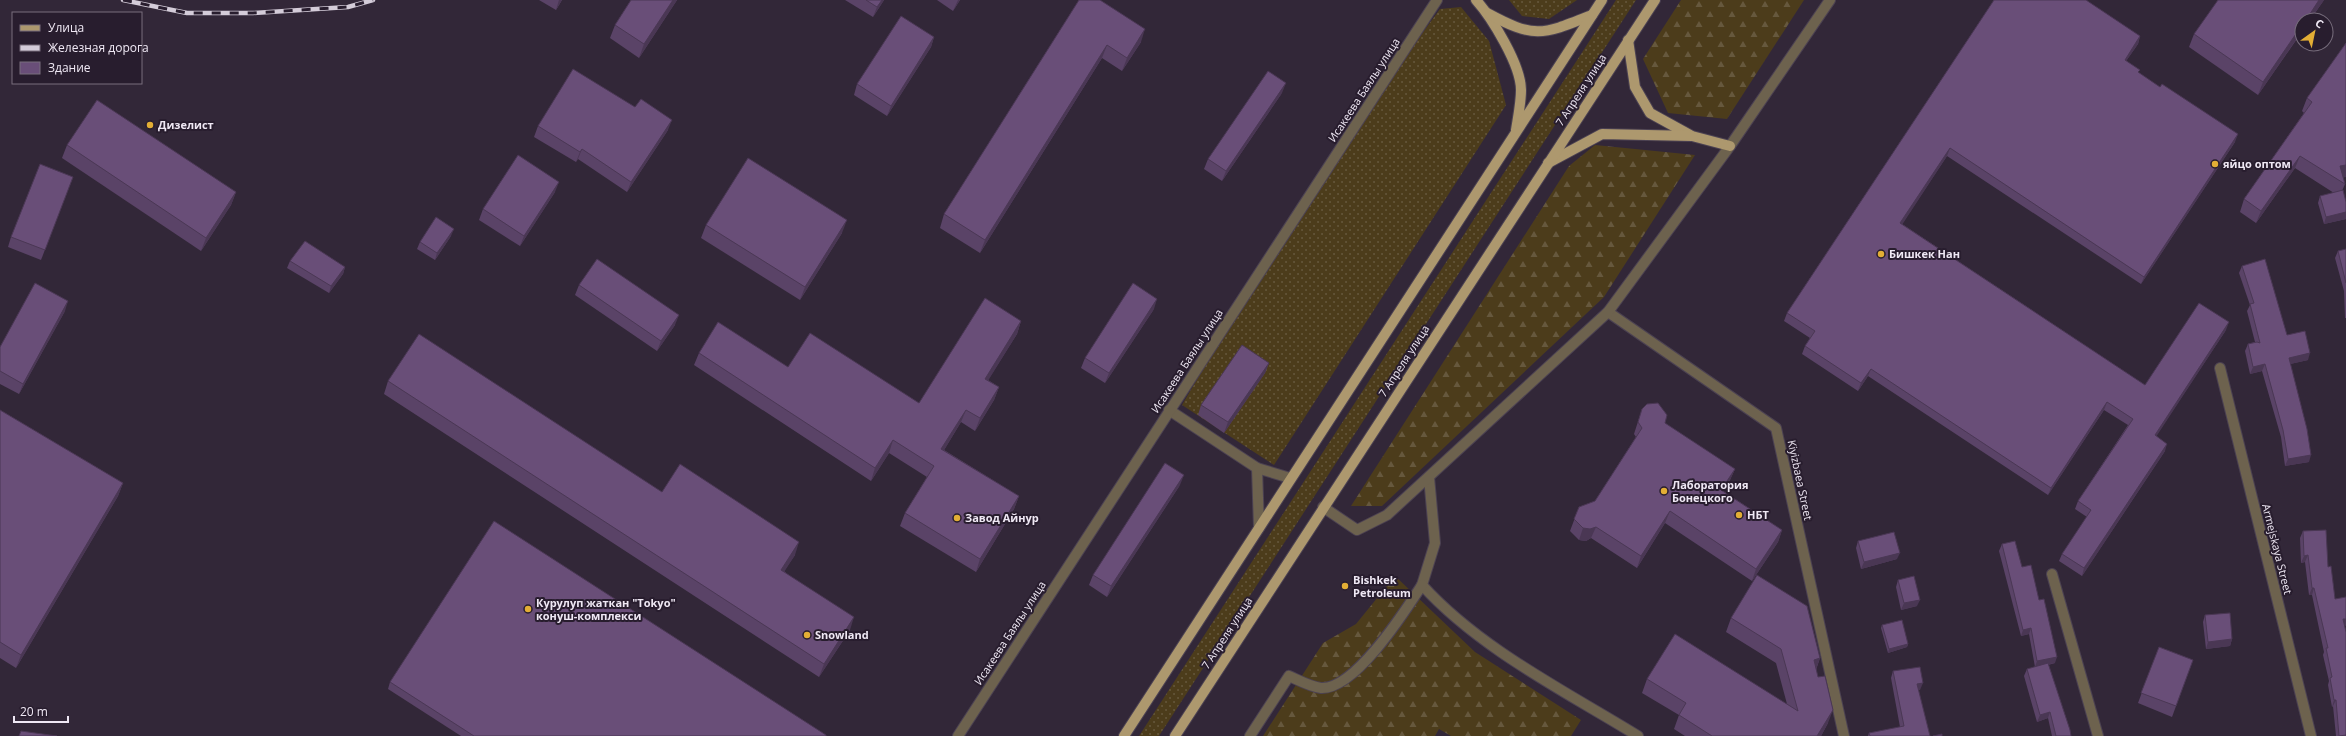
<svg xmlns="http://www.w3.org/2000/svg" width="2346" height="736" font-family="'Open Sans',sans-serif">
<defs>
<pattern id="grass-dots" width="8" height="8" patternUnits="userSpaceOnUse"><rect width="8" height="8" fill="#4c3c1b"/><path d="M2 2h.1M6 6h.1" fill="none" stroke="#66583d" stroke-width="1.8" stroke-linecap="round"/></pattern>
<pattern id="forest-firs" width="22" height="20" patternUnits="userSpaceOnUse"><rect width="22" height="20" fill="#4c3c1b"/><path d="M5 1l3.5 6h-7zM16 11l3.5 6h-7z" fill="#66583d"/></pattern>
</defs>
<rect width="100%" height="100%" fill="#322738"/>
<g fill="url(#grass-dots)">
<path d="M1509 0H1577L1549 19 1522 16Z"/>
<path d="M1616 0H1636L1159 736H1139Z"/>
<path d="M1461 7 1489 41 1506 105 1274 465 1182 405 1269 256 1360 117 1440 9Z"/>
</g>
<g fill="url(#forest-firs)">
<path d="M1681 0H1804L1727 119 1668 113 1643 59Z"/>
<path d="M1595 145 1695 155 1604 297 1382 506H1351L1569 166Z"/>
<path d="M1395 576 1475 652 1581 720 1571 736H1451L1439 729 1435 736H1263L1323 643 1356 624Z"/>
</g>
<g fill="none" stroke-linecap="round" stroke-linejoin="round">
<defs>
<g id="minor">
<path d="M1608 312 1776 428 1844 736"/>
<path d="M2220 368 2311 736"/>
<path d="M1169 410 1257 468 1290 478"/>
<path d="M1257 468 1259 528"/>
<path d="M1429 477 1435 543 1422 585C1480 649 1565 691 1638 736"/>
<path d="M1323 507 1357 530 1387 515 1608 312 1730 146 1830 0"/>
<path d="M2052 574 2098 736"/>
<path d="M958 736 1437 0"/>
<path d="M1250 736 1289 676C1298 680 1311 687 1321 688 1355 690 1405 611 1422 585"/>
</g>
<g id="major">
<path d="M1476 0C1492 18 1521 65 1521 90 1521 103 1518 117 1516 130"/>
<path d="M1487 13C1535 39 1542 35 1592 15"/>
<path d="M1628 40 1635 87 1650 113 1690 135"/>
<path d="M1548 163 1602 134 1692 136 1730 146"/>
<path d="M1124 736 1602 0"/>
<path d="M1175 736 1655 0"/>
</g>
</defs>
<use href="#minor" stroke="#4c4252" stroke-width="12"/>
<use href="#major" stroke="#4c4252" stroke-width="12"/>
<use href="#minor" stroke="#6d624e" stroke-width="10"/>
<use href="#major" stroke="#ad986e" stroke-width="10"/>
<defs>
<path id="rail" d="M123 0 187 13H253L348 7 373 0"/>
</defs>
<use href="#rail" stroke="#d4ccd9" stroke-width="4.5"/>
<use href="#rail" stroke="#281d2e" stroke-width="3" stroke-dasharray="9" stroke-linecap="butt"/>
</g>
<g fill="#5a4367">
<path d="M539 0H562L556 10Z"/>
<path d="M631 0H677L639 58 610 38 615 25Z"/>
<path d="M845 0H884L873 17Z"/>
<path d="M937 0H960L953 11Z"/>
<path d="M1079 0 1141 42 1122 71 1102 58 980 253 940 228 944 214Z"/>
<path d="M1994 0 2140 36 2138 44 2126 61 2139 73 2235 142 2141 284 1947 156 1902 224 2145 385 2226 330 2156 436 2165 451 2082 576 2059 561 2062 554 2087 517 2075 509 2078 501 2128 425 2104 410 2048 495 1868 376 1858 391 1802 354 1805 346 1810 338 1784 321 1787 313Z"/>
<path d="M2324 0 2258 95 2189 47 2194 34Z"/>
<path d="M934 37 931 47 887 116 854 95 857 84Z"/>
<path d="M2346 43V177H2343L2345 184 2342 191 2346 219 2324 224 2318 203 2320 196 2334 193 2295 168 2256 223 2240 212 2244 199 2304 113 2302 111 2307 98Z"/>
<path d="M1282 93 1222 181 1204 169 1208 159Z"/>
<path d="M538 126 668 130 627 192 578 159 576 162 534 137Z"/>
<path d="M67 145 236 192 231 205 201 251 62 158Z"/>
<path d="M73 177 41 260 8 247 11 237Z"/>
<path d="M555 192 520 246 479 220 483 209Z"/>
<path d="M706 225 842 233 800 300 701 238Z"/>
<path d="M451 236 435 260 417 249 420 242Z"/>
<path d="M2346 249V318H2345L2344 291 2335 258 2338 251Z"/>
<path d="M290 261 345 267 343 274 329 293 287 268Z"/>
<path d="M2242 266 2287 335 2308 360 2290 364 2309 462 2285 466 2281 437 2262 371 2250 374 2245 351 2248 344 2255 342 2247 311 2250 305 2239 273Z"/>
<path d="M579 285 675 325 657 351 575 295Z"/>
<path d="M1154 309 1105 383 1081 368 1085 358Z"/>
<path d="M65 311 19 394 0 384V347Z"/>
<path d="M1021 321 1017 334 988 380 999 387 994 400 975 431 961 422 944 450 1019 496 1014 509 976 572 900 526 905 513 927 477 889 453 871 481 694 365 699 353 788 367 919 403Z"/>
<path d="M1269 363 1265 373 1224 433 1198 415 1201 405Z"/>
<path d="M388 381 662 492 795 555 784 571 850 630 819 677 384 394Z"/>
<path d="M1642 409 1735 469 1730 480 1723 491 1782 530 1778 542 1752 581 1665 523 1637 568 1591 538 1586 541 1579 540 1570 531 1579 507 1595 501 1636 437 1634 434Z"/>
<path d="M0 410 123 483 118 496 16 668 0 658Z"/>
<path d="M1180 485 1107 597 1089 585 1093 575Z"/>
<path d="M2303 531 2328 567 2335 599 2346 597V625L2345 626 2346 736H2336L2333 706 2332 707 2328 685 2329 681 2323 655 2324 652 2312 595H2309L2305 562 2301 563 2300 538Z"/>
<path d="M1858 541 1897 559 1861 569 1856 548Z"/>
<path d="M2002 544 2022 567 2039 600 2055 663 2048 665 2071 736H2052L2048 718 2037 722 2024 676 2027 669 2035 667 2029 634 2021 636 1999 551Z"/>
<path d="M1898 580 1917 606 1901 610 1896 587Z"/>
<path d="M2205 615 2232 639 2230 646 2206 649 2203 622Z"/>
<path d="M1731 618 1820 658 1816 670 1828 723 1821 736H1685L1674 729 1679 715 1642 693 1647 679 1787 704 1776 663 1726 632Z"/>
<path d="M1882 625 1908 644 1907 647 1888 653 1881 628Z"/>
<path d="M2159 647 2193 660 2172 717 2138 703Z"/>
<path d="M1893 671 1920 690H1918L1930 736H1868L1869 733 1900 727 1891 678Z"/>
<path d="M390 682 826 736H461L388 689Z"/>
</g>
<g fill="#4a3754">
<path d="M559 0H562L556 10Z"/>
<path d="M673 0H677L639 58 644 44Z"/>
<path d="M882 0H884L873 17 877 7Z"/>
<path d="M958 0H960L953 11Z"/>
<path d="M2319 0H2324L2310 20H2306Z"/>
<path d="M2302 25V31L2258 95 2263 82Z"/>
<path d="M1145 29 1141 42 1122 71 1127 58Z"/>
<path d="M2140 36 2138 44 2122 67 2125 60Z"/>
<path d="M934 37 931 47 887 116 891 106Z"/>
<path d="M1107 45 1102 58 980 253 985 240Z"/>
<path d="M1286 83 1282 93 1222 181 1226 171Z"/>
<path d="M672 120 668 130 627 192 631 182Z"/>
<path d="M2238 134 2235 142 2141 284 2144 277Z"/>
<path d="M1950 148 1947 156 1898 231 1900 223Z"/>
<path d="M582 149 578 159 576 162 580 152Z"/>
<path d="M2300 156 2295 168 2256 223 2261 211Z"/>
<path d="M2346 165V177L2336 179 2340 166Z"/>
<path d="M559 182 555 192 520 246 524 236Z"/>
<path d="M236 192 231 205 201 251 206 238Z"/>
<path d="M2346 212V219L2324 224 2326 217Z"/>
<path d="M847 220 842 233 800 300 805 287Z"/>
<path d="M454 229 451 236 435 260 437 253Z"/>
<path d="M345 267 343 274 329 293 331 286Z"/>
<path d="M1157 299 1154 309 1105 383 1109 373Z"/>
<path d="M68 301 65 311 19 394 23 384Z"/>
<path d="M679 315 675 325 657 351 661 341Z"/>
<path d="M1021 321 1017 334 981 392 985 379Z"/>
<path d="M2229 322 2226 330 2152 443 2155 435Z"/>
<path d="M2310 353 2308 360 2286 365 2289 358Z"/>
<path d="M1269 363 1265 373 1224 433 1228 422Z"/>
<path d="M2265 364 2262 371 2250 374 2253 367Z"/>
<path d="M1871 369 1868 376 1858 391 1861 383Z"/>
<path d="M999 387 994 400 975 431 980 418Z"/>
<path d="M2107 402 2104 410 2048 495 2051 488Z"/>
<path d="M966 410 961 422 937 462 941 449Z"/>
<path d="M893 440 889 453 871 481 875 468Z"/>
<path d="M2167 444 2165 451 2082 576 2084 568Z"/>
<path d="M2311 455 2309 462 2285 466 2288 459Z"/>
<path d="M1735 469 1730 480 1717 501 1721 490Z"/>
<path d="M1184 475 1180 485 1107 597 1111 586Z"/>
<path d="M123 483 118 496 16 668 21 655Z"/>
<path d="M1019 496 1014 509 976 572 980 559Z"/>
<path d="M1670 511 1665 523 1637 568 1641 556Z"/>
<path d="M1596 527 1591 538 1586 541 1579 540 1583 528Z"/>
<path d="M1782 530 1778 542 1752 581 1756 569Z"/>
<path d="M799 542 795 555 777 583 781 570Z"/>
<path d="M1900 553 1897 559 1861 569 1864 562Z"/>
<path d="M2308 555 2305 562 2301 563 2304 556Z"/>
<path d="M2312 588H2314L2312 595H2309Z"/>
<path d="M1920 600 1917 606 1901 610 1904 603Z"/>
<path d="M854 617 850 630 819 677 824 664Z"/>
<path d="M2343 619H2346V625L2341 626Z"/>
<path d="M2031 628 2029 634 2021 636 2023 630Z"/>
<path d="M2232 639 2230 646 2206 649 2208 642Z"/>
<path d="M1908 644 1907 647 1888 653 1889 649Z"/>
<path d="M2057 657 2055 663 2035 667 2037 661Z"/>
<path d="M1820 658 1815 672 1814 660Z"/>
<path d="M1923 683 1920 690 1914 691 1917 684Z"/>
<path d="M2334 700H2336L2333 706 2332 707Z"/>
<path d="M1833 710 1828 723 1821 736H1817Z"/>
<path d="M2050 712 2048 718 2037 722 2040 715Z"/>
</g>
<g fill="#694e78" stroke="#4a3754">
<path d="M631 0H673L644 44 615 25Z"/>
<path d="M866 0H882L877 7Z"/>
<path d="M1079 0H1100L1145 29 1127 58 1107 45 985 240 944 214Z"/>
<path d="M1994 0H2086L2140 36 2125 60 2140 70 2138 72 2160 87 2162 84 2238 134 2144 277 1950 148 1900 223 2145 385 2199 303 2229 322 2155 435 2167 444 2084 568 2062 554 2091 510 2078 501 2133 419 2107 402 2051 488 1871 369 1861 383 1805 346 1815 331 1787 313Z"/>
<path d="M2218 0H2319L2306 20H2302V25L2263 82 2194 34Z"/>
<path d="M901 16 934 37 891 106 857 84Z"/>
<path d="M2346 43V165L2340 166 2345 184 2300 156 2261 211 2244 199 2312 102 2307 98Z"/>
<path d="M573 69 635 107 641 99 672 120 631 182 582 149 580 152 538 126Z"/>
<path d="M1268 71 1286 83 1226 171 1208 159Z"/>
<path d="M97 100 236 192 206 238 67 145Z"/>
<path d="M518 155 559 182 524 236 483 209Z"/>
<path d="M748 158 847 220 805 287 706 225Z"/>
<path d="M40 164 73 177 45 250 11 237Z"/>
<path d="M2343 190 2346 202V212L2326 217 2320 196Z"/>
<path d="M436 217 454 229 437 253 420 242Z"/>
<path d="M305 241 345 267 331 286 290 261Z"/>
<path d="M2346 249V283L2338 251Z"/>
<path d="M597 259 679 315 661 341 579 285Z"/>
<path d="M2265 259 2287 335 2305 331 2310 353 2289 358 2307 429 2311 455 2288 459 2283 430 2265 364 2253 367 2248 344 2257 342 2260 343 2250 304 2254 303 2242 266Z"/>
<path d="M35 283 68 301 23 384 0 371V347Z"/>
<path d="M1133 283 1157 299 1109 373 1085 358Z"/>
<path d="M985 298 1021 321 985 379 999 387 980 418 966 410 941 449 1019 496 980 559 905 513 934 466 893 440 875 468 699 353 718 322 788 367 810 333 919 403Z"/>
<path d="M419 334 662 492 680 464 799 542 781 570 854 617 824 664 388 381Z"/>
<path d="M1242 345 1269 363 1228 422 1201 405Z"/>
<path d="M1658 403 1667 415 1665 423 1735 469 1721 490 1782 530 1756 569 1670 511 1641 556 1596 527 1590 529 1583 528 1574 519 1579 507 1595 501 1642 428 1638 422 1642 409 1647 404Z"/>
<path d="M0 410 123 483 21 655 0 642Z"/>
<path d="M1165 463 1184 475 1111 586 1093 575Z"/>
<path d="M494 521 826 735V736H474L390 682Z"/>
<path d="M2326 530 2328 567 2331 566 2335 599 2346 597V619H2343L2346 632V735L2339 736 2336 700H2334L2330 678 2332 677 2326 648H2328L2314 588H2312L2308 555 2304 556 2303 531Z"/>
<path d="M1894 532 1900 553 1864 562 1858 541Z"/>
<path d="M2015 541 2022 567 2031 565 2039 600 2044 599 2057 657 2037 661 2031 628 2023 630 2002 544Z"/>
<path d="M1757 575 1807 606 1820 658 1814 660 1818 677 1825 676 1833 710 1817 736H1712L1679 715 1686 703 1647 679 1675 634 1798 711 1781 649 1731 618Z"/>
<path d="M1914 576 1920 600 1904 603 1898 580Z"/>
<path d="M2230 613 2232 639 2208 642 2205 615Z"/>
<path d="M1902 620 1908 644 1889 649 1882 625Z"/>
<path d="M2159 647 2193 660 2176 706 2141 693Z"/>
<path d="M2048 663 2070 730 2071 736H2056L2050 712 2040 715 2027 669Z"/>
<path d="M1920 667 1923 683 1917 684 1930 736H1870L1869 733 1904 726 1893 671Z"/>
<path d="M21 731 57 736H19Z"/>
<path d="M1942 734V736H1933Z"/>
</g>
<g fill="#e3ae35" stroke="#281d2e" stroke-width="1.5">
<circle cx="150" cy="125" r="4"/>
<circle cx="2215" cy="164" r="4"/>
<circle cx="1881" cy="254" r="4"/>
<circle cx="1664" cy="491" r="4"/>
<circle cx="1739" cy="515" r="4"/>
<circle cx="957" cy="518" r="4"/>
<circle cx="1345" cy="586" r="4"/>
<circle cx="528" cy="609" r="4"/>
<circle cx="807" cy="635" r="4"/>
</g>
<g text-anchor="middle" stroke-width="4" stroke-linejoin="round" paint-order="stroke">
<g font-size="11" fill="#efe8f4" stroke="#281d2e">
<text transform="translate(1364 90) rotate(-57)" y="4">Исакеева Баялы улица</text>
<text transform="translate(1581 90) rotate(-57)" y="4">7 Апреля улица</text>
<text transform="translate(1187 361) rotate(-57)" y="4">Исакеева Баялы улица</text>
<text transform="translate(1404 361) rotate(-57)" y="4">7 Апреля улица</text>
<text transform="translate(1800 480) rotate(78)" y="4">Kiyizbaea Street</text>
<text transform="translate(2277 549) rotate(76)" y="4">Armejskaya Street</text>
<text transform="translate(1010 633) rotate(-57)" y="4">Исакеева Баялы улица</text>
<text transform="translate(1227 633) rotate(-57)" y="4">7 Апреля улица</text>
</g>
<g font-size="11" font-weight="bold" fill="#efe8f4" stroke="#281d2e" text-anchor="start">
<text x="158" y="129">Дизелист</text>
<text x="2223" y="168">яйцо оптом</text>
<text x="1889" y="258">Бишкек Нан</text>
<text x="1672" y="489">Лаборатория<tspan x="1672" dy="13">Бонецкого</tspan></text>
<text x="1747" y="519">НБТ</text>
<text x="965" y="522">Завод Айнур</text>
<text x="1353" y="584">Bishkek<tspan x="1353" dy="13">Petroleum</tspan></text>
<text x="536" y="607">Курулуп жаткан "Tokyo"<tspan x="536" dy="13">конуш-комплекси</tspan></text>
<text x="815" y="639">Snowland</text>
</g>
</g>
<rect x="12" y="12" width="130" height="72" fill="#281d2e" stroke="#786e7d"/>
<rect x="20" y="25" width="20" height="6" fill="#ad986e" stroke="#786e7d"/>
<text x="48" y="32" font-size="12" fill="#efe8f4">Улица</text>
<rect x="20" y="45" width="20" height="6" fill="#d4ccd9" stroke="#786e7d"/>
<text x="48" y="52" font-size="12" fill="#efe8f4">Железная дорога</text>
<rect x="20" y="62" width="20" height="12" fill="#694e78" stroke="#786e7d"/>
<text x="48" y="72" font-size="12" fill="#efe8f4">Здание</text>
<g transform="translate(2314 32) rotate(33)"><circle r="19" fill="#281d2e" stroke="#786e7d"/>
<path d="M0-3L7 15L0 10L-7 15Z" fill="#e3ae35"/>
<text y="-6" font-size="11" font-weight="bold" text-anchor="middle" fill="#efe8f4">С</text>
</g>
<path d="M14 716v6h54v-6" fill="none" stroke="#efe8f4" stroke-width="2"/>
<text x="20" y="716" font-size="12" fill="#efe8f4" stroke="#281d2e" stroke-width="3" paint-order="stroke">20 m</text>
</svg>
